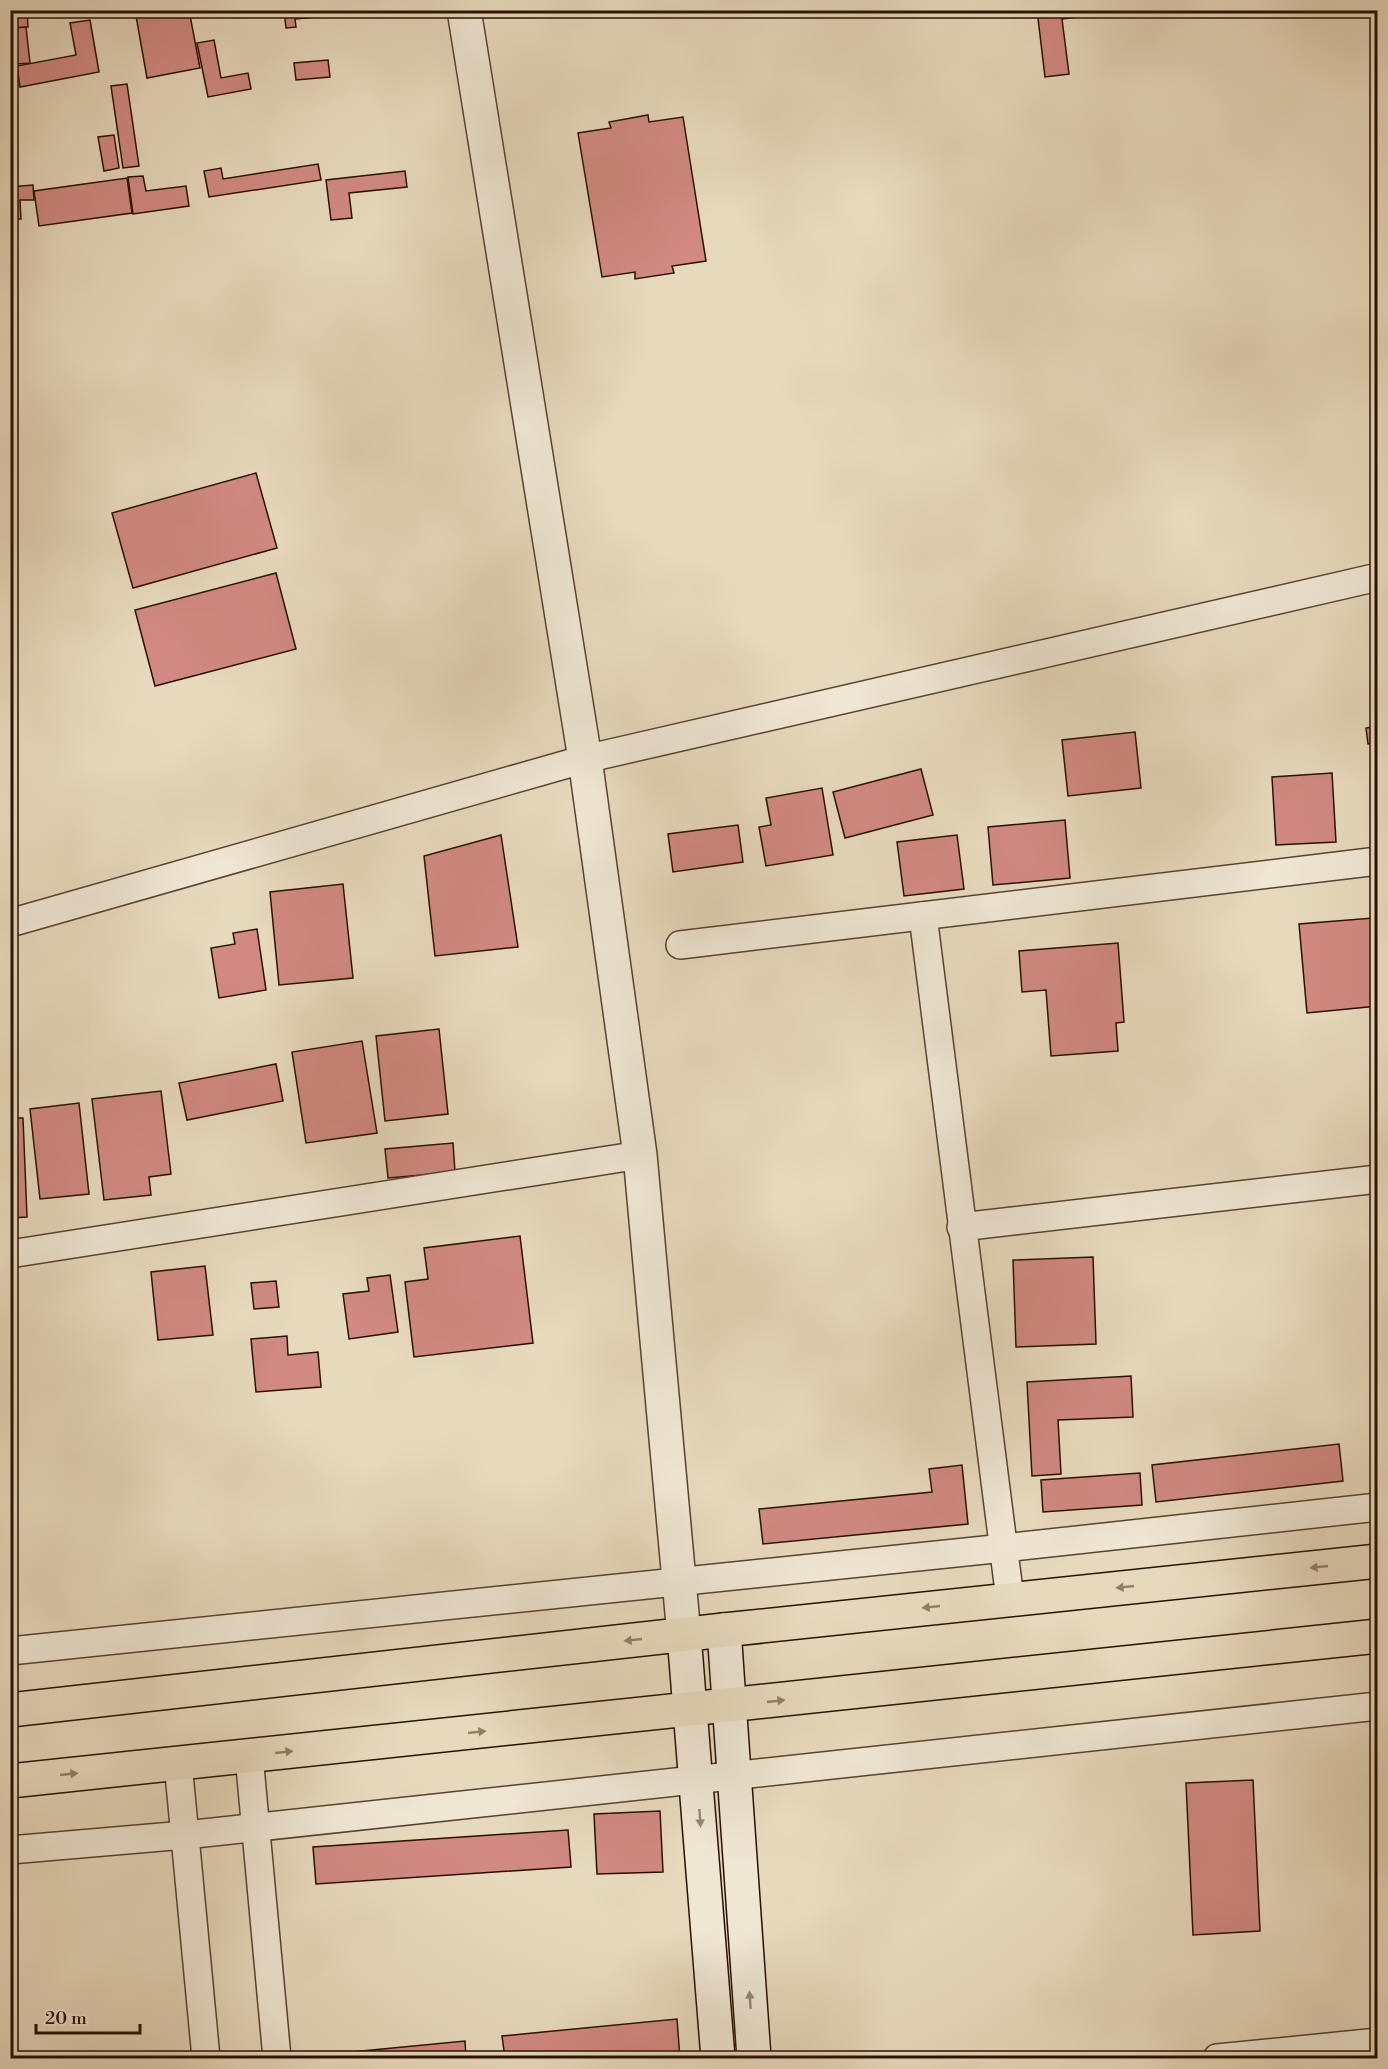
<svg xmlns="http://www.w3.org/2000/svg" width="1388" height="2069" font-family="'Libre Bodoni',serif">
<rect width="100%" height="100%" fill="#e7d9bc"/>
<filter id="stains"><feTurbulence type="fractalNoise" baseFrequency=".00333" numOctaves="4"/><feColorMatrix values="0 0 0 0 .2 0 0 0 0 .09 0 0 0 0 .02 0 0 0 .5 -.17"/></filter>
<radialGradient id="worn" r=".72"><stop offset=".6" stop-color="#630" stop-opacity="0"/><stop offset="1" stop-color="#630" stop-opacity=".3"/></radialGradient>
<g fill="#d18981" stroke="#281000" stroke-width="1.5">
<path d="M12 10H27L28 27 14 28Z"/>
<path d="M163 10H189L200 68 147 78 136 16Z"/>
<path d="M284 10H327L328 16 295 19 296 27 286 28Z"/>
<path d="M1037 10H1108V13L1062 19 1069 74 1045 77Z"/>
<path d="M90 20 99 72 20 87 17 66 76 55 70 23Z"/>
<path d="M26 27 30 63 17 64 14 28Z"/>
<path d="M214 40 221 78 248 73 251 89 208 97 197 43Z"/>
<path d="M328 60 330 77 296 80 294 63Z"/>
<path d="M127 84 139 166 123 168 111 86Z"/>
<path d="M648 115 649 122 683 117 706 261 672 266 674 273 635 279V272L602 277 578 133 611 128 609 122Z"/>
<path d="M114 135 119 168 104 171 98 137Z"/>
<path d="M318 164 321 180 209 197 204 171 221 168 223 179Z"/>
<path d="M405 171 407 187 349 193 352 218 331 220 326 180Z"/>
<path d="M143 176 146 191 186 186 189 206 133 214 128 177Z"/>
<path d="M127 178 132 213 39 226 34 191Z"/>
<path d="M33 185 34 200H20L21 219H10V187Z"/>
<path d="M256 473 277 548 133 588 112 513Z"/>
<path d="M276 573 296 649 155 686 135 610Z"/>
<path d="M1378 726V743L1368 744 1366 728Z"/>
<path d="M1135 732 1141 788 1068 796 1062 740Z"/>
<path d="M921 769 933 815 845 838 833 792Z"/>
<path d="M1332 773 1336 842 1276 845 1272 777Z"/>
<path d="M822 788 833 855 766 866 759 827 771 825 766 798Z"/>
<path d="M1065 820 1070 878 993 885 988 827Z"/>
<path d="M738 825 743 862 673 872 668 834Z"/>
<path d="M501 835 518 947 435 956 424 856Z"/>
<path d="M957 835 964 889 904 896 897 842Z"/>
<path d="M343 884 353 978 279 985 270 892Z"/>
<path d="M1373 918 1378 1006 1307 1013 1299 924Z"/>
<path d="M257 929 266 990 219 998 211 948 235 944 233 933Z"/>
<path d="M1118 943 1124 1022 1116 1023 1118 1051 1051 1056 1046 990 1022 992 1019 951Z"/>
<path d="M439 1029 448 1114 385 1121 376 1036Z"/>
<path d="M362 1041 377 1133 306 1143 292 1052Z"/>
<path d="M276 1064 283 1101 187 1120 179 1083Z"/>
<path d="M161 1091 171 1174 149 1177 151 1195 104 1200 92 1099Z"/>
<path d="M79 1103 89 1194 40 1199 30 1109Z"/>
<path d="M10 1118H23L27 1217 10 1218Z"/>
<path d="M453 1143 455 1172 388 1178 385 1149Z"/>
<path d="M520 1236 533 1343 414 1357 405 1282 428 1279 424 1248Z"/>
<path d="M1093 1257 1096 1344 1016 1347 1013 1260Z"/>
<path d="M205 1266 213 1335 158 1340 151 1272Z"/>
<path d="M390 1275 398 1332 349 1339 343 1294 369 1291 367 1278Z"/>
<path d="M276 1281 279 1307 254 1309 251 1283Z"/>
<path d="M287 1336 288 1355 318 1352 321 1387 256 1392 251 1339Z"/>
<path d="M1131 1376 1133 1417 1058 1420 1061 1474 1032 1476 1027 1382Z"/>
<path d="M1339 1444 1343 1481 1156 1502 1152 1465Z"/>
<path d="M962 1465 968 1524 763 1544 759 1509 932 1492 929 1469Z"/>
<path d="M1140 1473 1142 1505 1043 1512 1041 1480Z"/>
<path d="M1253 1780 1260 1931 1193 1935 1186 1783Z"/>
<path d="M660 1811 663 1872 597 1874 594 1814Z"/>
<path d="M568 1830 571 1867 316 1884 313 1847Z"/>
<path d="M1378 1844V1910L1374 1845Z"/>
<path d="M677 2019 680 2058H505L502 2036Z"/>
<path d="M465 2041 466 2058H341V2053Z"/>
</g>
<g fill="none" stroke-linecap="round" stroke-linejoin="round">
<defs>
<g id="minor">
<path d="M923 916 1010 1599"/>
<path d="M10 923 585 759 1378 577"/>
<path d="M680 945 1378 861"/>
<path d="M961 1227 1378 1179"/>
<path d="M10 1254 640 1155"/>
<path d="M10 1651 1004 1548 1378 1507"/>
<path d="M249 1756 277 2058"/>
<path d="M178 1763 206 2058"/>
<path d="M10 1850 185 1835 1378 1706"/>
<path d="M1217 2058 1378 2042"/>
</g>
<path id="tertiary" d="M464 10 585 759 640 1155 684 1635"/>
<g id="secondary">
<path d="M724 1630 754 2058"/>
<path d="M684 1635 718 2058"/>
</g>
<g id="primary">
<path d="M10 1710 724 1630 1378 1561"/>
<path d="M10 1781 1378 1636"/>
</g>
</defs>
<use href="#minor" stroke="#58422f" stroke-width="30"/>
<use href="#tertiary" stroke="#58422f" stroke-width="36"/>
<use href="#secondary" stroke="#281000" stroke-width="36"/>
<use href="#primary" stroke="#281000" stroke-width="36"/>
<use href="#minor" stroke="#efe6d3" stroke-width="27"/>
<use href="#tertiary" stroke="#efe6d3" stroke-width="33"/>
<use href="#secondary" stroke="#efe6d3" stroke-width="33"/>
<use href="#primary" stroke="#e7d9bc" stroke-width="33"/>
</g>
<defs><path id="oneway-solid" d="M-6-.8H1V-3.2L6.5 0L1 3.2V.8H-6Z" transform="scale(1.5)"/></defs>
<g fill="#917f67">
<use href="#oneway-solid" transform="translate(1319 1567) rotate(174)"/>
<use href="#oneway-solid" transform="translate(1125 1587) rotate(174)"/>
<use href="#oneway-solid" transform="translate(931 1607) rotate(174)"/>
<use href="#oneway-solid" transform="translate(633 1640) rotate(174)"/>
<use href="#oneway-solid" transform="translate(776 1701) rotate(-6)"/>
<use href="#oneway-solid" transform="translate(477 1732) rotate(-6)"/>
<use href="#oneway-solid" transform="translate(284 1752) rotate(-6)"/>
<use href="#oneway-solid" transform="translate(69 1774) rotate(-6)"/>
</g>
<g fill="#958674">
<use href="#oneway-solid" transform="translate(700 1818) rotate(86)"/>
<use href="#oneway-solid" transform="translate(750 2000) rotate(-94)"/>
</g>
<rect width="1388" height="2069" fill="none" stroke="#e7d9bc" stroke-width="36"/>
<rect x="12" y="12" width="1364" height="2045" fill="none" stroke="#281000" stroke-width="3"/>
<rect x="18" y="18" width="1352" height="2033" fill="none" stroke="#281000" stroke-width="1.5"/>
<path d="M36 2024v9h104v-9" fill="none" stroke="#281000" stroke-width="3"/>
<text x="45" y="2024" font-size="18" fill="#281000" stroke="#efe6d3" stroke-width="4.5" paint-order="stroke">20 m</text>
<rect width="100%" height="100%" filter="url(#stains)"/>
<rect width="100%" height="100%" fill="url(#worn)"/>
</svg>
